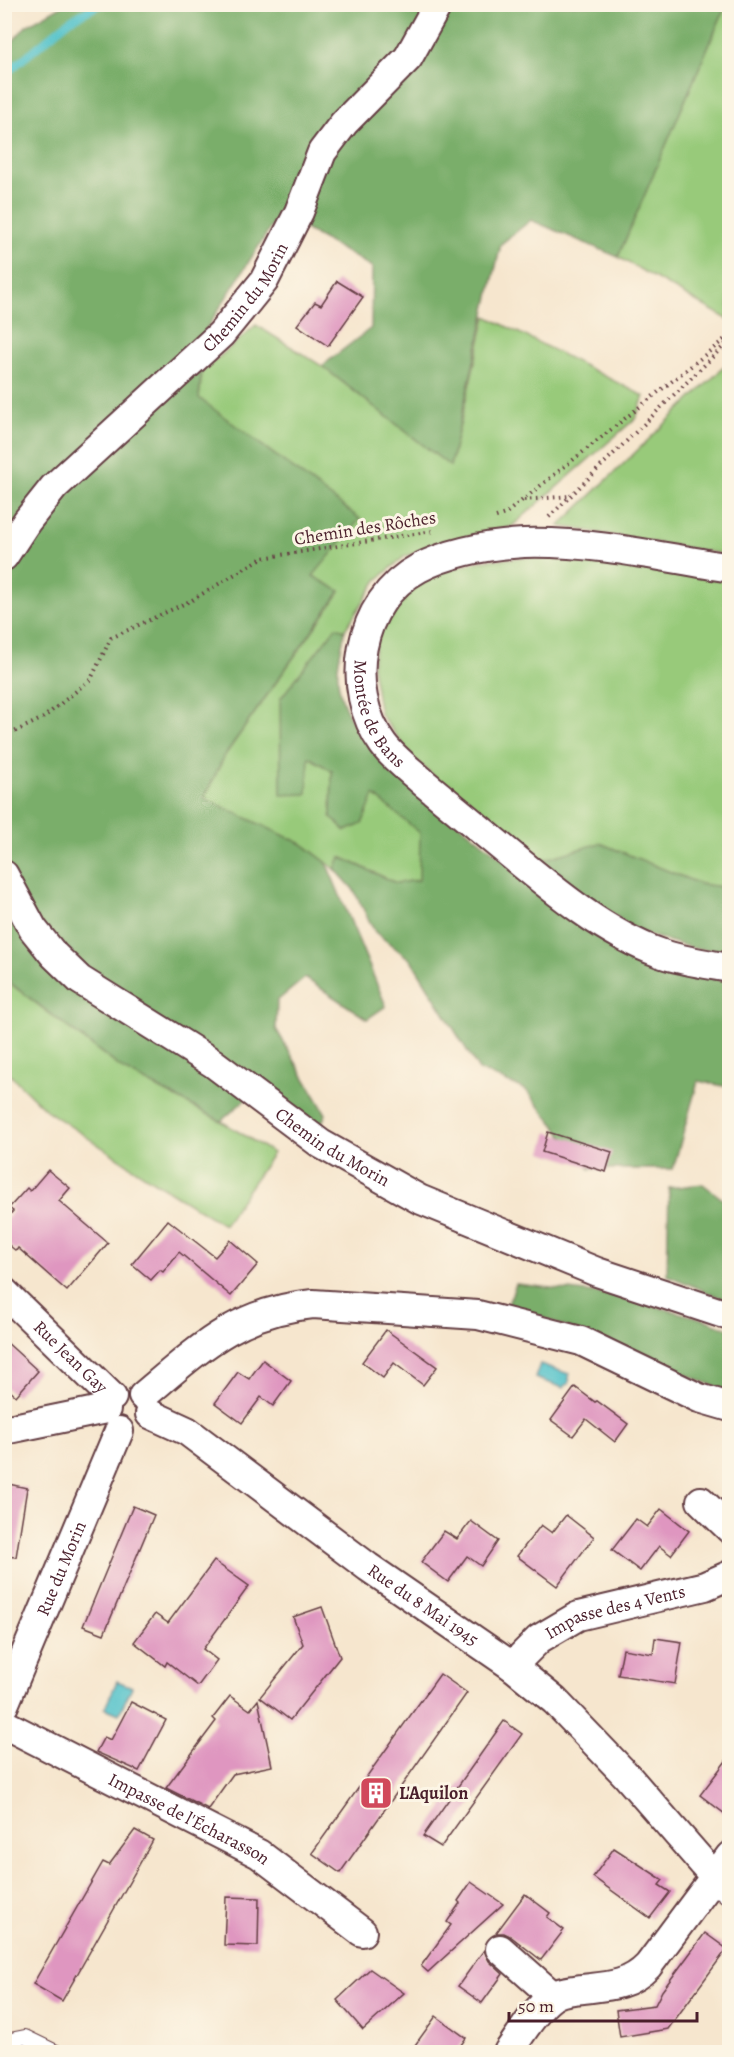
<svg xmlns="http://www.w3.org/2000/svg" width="734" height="2057" font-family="Alegreya,serif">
<rect width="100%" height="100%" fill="#fcf5e5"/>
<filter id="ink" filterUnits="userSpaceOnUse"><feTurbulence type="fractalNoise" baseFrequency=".0167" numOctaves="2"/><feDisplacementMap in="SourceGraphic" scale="12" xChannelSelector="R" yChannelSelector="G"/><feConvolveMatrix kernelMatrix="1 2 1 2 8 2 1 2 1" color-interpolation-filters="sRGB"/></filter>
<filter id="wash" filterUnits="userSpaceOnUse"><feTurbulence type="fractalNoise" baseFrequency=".008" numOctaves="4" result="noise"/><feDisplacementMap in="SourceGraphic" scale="24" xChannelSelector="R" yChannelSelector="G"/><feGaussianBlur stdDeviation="1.35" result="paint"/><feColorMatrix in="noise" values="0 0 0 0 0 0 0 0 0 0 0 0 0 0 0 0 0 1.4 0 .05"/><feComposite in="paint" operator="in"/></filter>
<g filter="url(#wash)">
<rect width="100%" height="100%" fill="#f6e6ce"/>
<g fill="#98ca7a" stroke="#717452" stroke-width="1.5">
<path d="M726 5H730L729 320 618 257Z"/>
<path d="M486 316 644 396 636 418 511 527 442 542 404 557 377 580 345 630 336 628 309 757 332 771 331 817 362 824 374 794 420 833V880L396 883 341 857 335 869 302 844 204 799 225 755 340 592 313 576 199 398 202 372 256 325 322 366 450 466Z"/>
<path d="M729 362V555L559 526Z"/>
<path d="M551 556 602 559 729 582V888L700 884 600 844 535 862 413 758 380 714 372 666 378 631 392 606 412 587 435 573 485 560Z"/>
<path d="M4 979 124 1070 221 1121 273 1153 224 1225 153 1181 46 1110 5 1070Z"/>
</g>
<g fill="#7aae6a" stroke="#62664a" stroke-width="1.5">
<path d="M63 5H726L618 257 531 220 501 244 450 466 322 366 371 328 372 267 279 214 205 331 199 398 360 519 313 576 340 591 225 755 204 798 302 844 326 862 386 1006 367 1019 305 978 277 1001 276 1029 326 1114 319 1128 261 1086 221 1121 124 1070 5 979V50L26 26Z"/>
<path d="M336 627 345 630C343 643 339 655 338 668 335 703 360 735 380 760L603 940 646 963 676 973 729 981V1087L698 1081 673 1169H590L526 1090 479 1070 412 961 375 932 353 889 335 869 340 857 396 883 419 880 420 833 374 795 362 824 346 831 331 817 332 771 309 757 307 794 281 795 280 699Z"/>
<path d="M600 843 700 884 729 888V952L692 948 639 932 535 862Z"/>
<path d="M703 1184 729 1204V1299L726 1300 667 1275 669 1188Z"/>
<path d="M516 1284 612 1295 703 1319 729 1329V1395L719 1388 508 1304Z"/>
</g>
<g fill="#55c3cb" stroke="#50717b" stroke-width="1.5">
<path d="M540 1364 569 1374V1384L565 1385 564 1388 535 1378Z"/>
<path d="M117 1681 132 1687 119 1714 105 1708Z"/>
</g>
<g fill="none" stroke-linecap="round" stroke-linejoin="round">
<path stroke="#55c3cb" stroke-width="8" d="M4 75 70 20 101 4"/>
</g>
<g id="blocks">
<g fill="#df96c0">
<path d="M337 281 363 297 328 346 297 325 315 302 321 305Z"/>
<path d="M548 1132 612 1152 606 1172 542 1152Z"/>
<path d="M48 1170 70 1188 59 1201 108 1243 67 1291 18 1248 16 1251 4 1241V1221L13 1211 9 1208 27 1188 30 1191Z"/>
<path d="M168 1220 215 1257 230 1240 258 1264 231 1296 179 1252 163 1272 160 1270 151 1280 132 1264Z"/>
<path d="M386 1330 437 1367 423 1385 394 1363 383 1378 362 1362Z"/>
<path d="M4 1340 38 1371 16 1396 4 1386Z"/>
<path d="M263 1360 291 1381 273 1406 261 1397 242 1423 215 1403 238 1372 249 1379Z"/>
<path d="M575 1387 595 1402 597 1401 628 1424 615 1442 586 1419 573 1436 551 1420Z"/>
<path d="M4 1483 27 1488 16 1557 4 1556Z"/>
<path d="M133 1506 154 1515 104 1634 83 1626Z"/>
<path d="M661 1509 689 1531 671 1555 659 1546 640 1571 612 1550 636 1519 647 1527Z"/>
<path d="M566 1515 594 1537 557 1586 517 1556 541 1525 552 1533Z"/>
<path d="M471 1521 498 1541 481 1566 467 1556 448 1582 421 1562 444 1531 457 1539Z"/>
<path d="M214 1561 249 1586 203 1649 217 1660 198 1686 167 1662 165 1666 134 1642 155 1614 168 1623Z"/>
<path d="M322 1607 340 1657 290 1720 260 1697 303 1644 293 1617Z"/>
<path d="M655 1638 682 1642 675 1684 618 1675 623 1649 653 1654Z"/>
<path d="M440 1674 467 1693 340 1873 312 1853Z"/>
<path d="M230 1696 250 1710 258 1700 272 1766 233 1774 208 1809 166 1788 216 1721 213 1718Z"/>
<path d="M131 1702 166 1720 139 1771 96 1752 104 1737 111 1740Z"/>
<path d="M504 1721 522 1734 441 1847 423 1836Z"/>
<path d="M729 1757V1817L700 1795Z"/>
<path d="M135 1830 153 1840 62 2001 33 1984 103 1862 109 1865Z"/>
<path d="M614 1848 663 1880 659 1885 670 1892 650 1918 593 1877Z"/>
<path d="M471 1882 503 1904 428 1972 421 1966 451 1925 447 1922 460 1903 458 1901Z"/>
<path d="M525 1894 550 1913 547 1917 564 1930 541 1960 510 1936 504 1933H496Z"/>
<path d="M226 1897 259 1898 258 1946 224 1945Z"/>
<path d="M705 1933 727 1949 668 2029 620 2037 616 2010 655 2005 662 1991Z"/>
<path d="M484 1950 489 1961 503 1974 482 2003 458 1986Z"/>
<path d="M370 1969 404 1993 363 2030 337 2000Z"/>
<path d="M436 2016 466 2038 456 2052H410Z"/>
</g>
</g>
</g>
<g filter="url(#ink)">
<use href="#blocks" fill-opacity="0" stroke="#643d43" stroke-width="1.5"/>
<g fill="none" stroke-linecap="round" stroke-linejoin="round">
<defs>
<path id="lane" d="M4 2048 15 2039 25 2037 56 2052"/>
<g id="street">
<path id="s1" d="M4 556 27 521 54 487 221 334 264 281 299 212 322 152 344 123 408 58 438 4"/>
<path id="s2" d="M730 568C662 557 593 541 524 543 490 545 450 552 419 568 357 601 343 689 383 744 394 759 411 771 424 783 447 802 470 821 493 840 543 881 599 931 660 953 682 961 707 964 730 968"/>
<path id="s3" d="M4 875 33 929 54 955 80 980 213 1063 321 1144 419 1199 597 1272 730 1316"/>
<path id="s4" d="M4 1292 112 1397"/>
<path d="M143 1396C199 1349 237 1311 313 1304L478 1315 581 1341 699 1398 730 1407"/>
<path id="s5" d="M150 1414 187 1431 368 1567 512 1666 555 1701 627 1776 714 1876 730 1890"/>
<path d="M4 1430 106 1409"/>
<path d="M701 1501 730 1529"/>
<path id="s6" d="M512 1666 539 1639 578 1616 705 1586 730 1575"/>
<path id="s7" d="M4 1705 119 1431"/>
<path id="s8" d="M4 1724 259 1854 362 1932"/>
<path d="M500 1949 553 1996"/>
<path d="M508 2052C520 2036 535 2009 552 1997 558 1992 567 1991 574 1990 603 1986 627 1988 648 1966L730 1856"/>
</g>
</defs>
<use href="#lane" stroke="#643d43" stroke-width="16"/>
<use href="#street" stroke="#643d43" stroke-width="32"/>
<g stroke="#643d43" stroke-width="4" stroke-dasharray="1.5 4.5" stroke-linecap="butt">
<path d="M524 500 570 496"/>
<path d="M496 517 505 514 730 335"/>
<path d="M549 517 730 340"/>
<path d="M4 735H8L43 718 91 679 111 638 192 600 262 558 433 531"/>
</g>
<use href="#lane" stroke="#fff" stroke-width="14"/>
<use href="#street" stroke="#fff" stroke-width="28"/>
</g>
</g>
<defs>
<symbol id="building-square" viewBox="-11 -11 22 22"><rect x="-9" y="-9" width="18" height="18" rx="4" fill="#d1495b" stroke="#fcf5e5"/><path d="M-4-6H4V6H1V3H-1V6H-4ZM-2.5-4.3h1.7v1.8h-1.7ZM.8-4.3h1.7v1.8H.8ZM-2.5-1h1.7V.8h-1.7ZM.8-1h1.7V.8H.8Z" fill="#fff"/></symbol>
</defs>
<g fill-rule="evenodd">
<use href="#building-square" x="357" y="1774" width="38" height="38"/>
</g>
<g text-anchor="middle" stroke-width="6" stroke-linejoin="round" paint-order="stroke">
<g font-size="18" fill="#4a1f2b" stroke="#fcf5e5">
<text dy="6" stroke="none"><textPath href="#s1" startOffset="356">Chemin du Morin</textPath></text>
<text transform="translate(365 528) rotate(-9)" y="6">Chemin des Rôches</text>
<text dy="6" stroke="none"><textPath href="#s2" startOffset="488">Montée de Bans</textPath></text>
<text dy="6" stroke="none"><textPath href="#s3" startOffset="434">Chemin du Morin</textPath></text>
<text dy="6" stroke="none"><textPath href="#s4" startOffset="93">Rue Jean Gay</textPath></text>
<text dy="6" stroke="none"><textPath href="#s7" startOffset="148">Rue du Morin</textPath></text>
<text dy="6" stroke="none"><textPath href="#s5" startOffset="334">Rue du 8 Mai 1945</textPath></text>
<text dy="6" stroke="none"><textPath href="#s6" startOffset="120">Impasse des 4 Vents</textPath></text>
<text dy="6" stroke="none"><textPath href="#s8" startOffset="208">Impasse de l'Écharasson</textPath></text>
</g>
<g font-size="18" font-weight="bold" fill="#4a1f2b" stroke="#fcf5e5" text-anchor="start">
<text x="399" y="1799">L'Aquilon</text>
</g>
</g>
<rect width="734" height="2057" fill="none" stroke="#fcf5e5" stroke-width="24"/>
<path d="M509 2012v9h188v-9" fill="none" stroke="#4a1f2b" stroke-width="3"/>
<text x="518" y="2012" font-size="18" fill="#4a1f2b" stroke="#fcf5e5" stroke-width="4.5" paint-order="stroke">50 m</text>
</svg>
